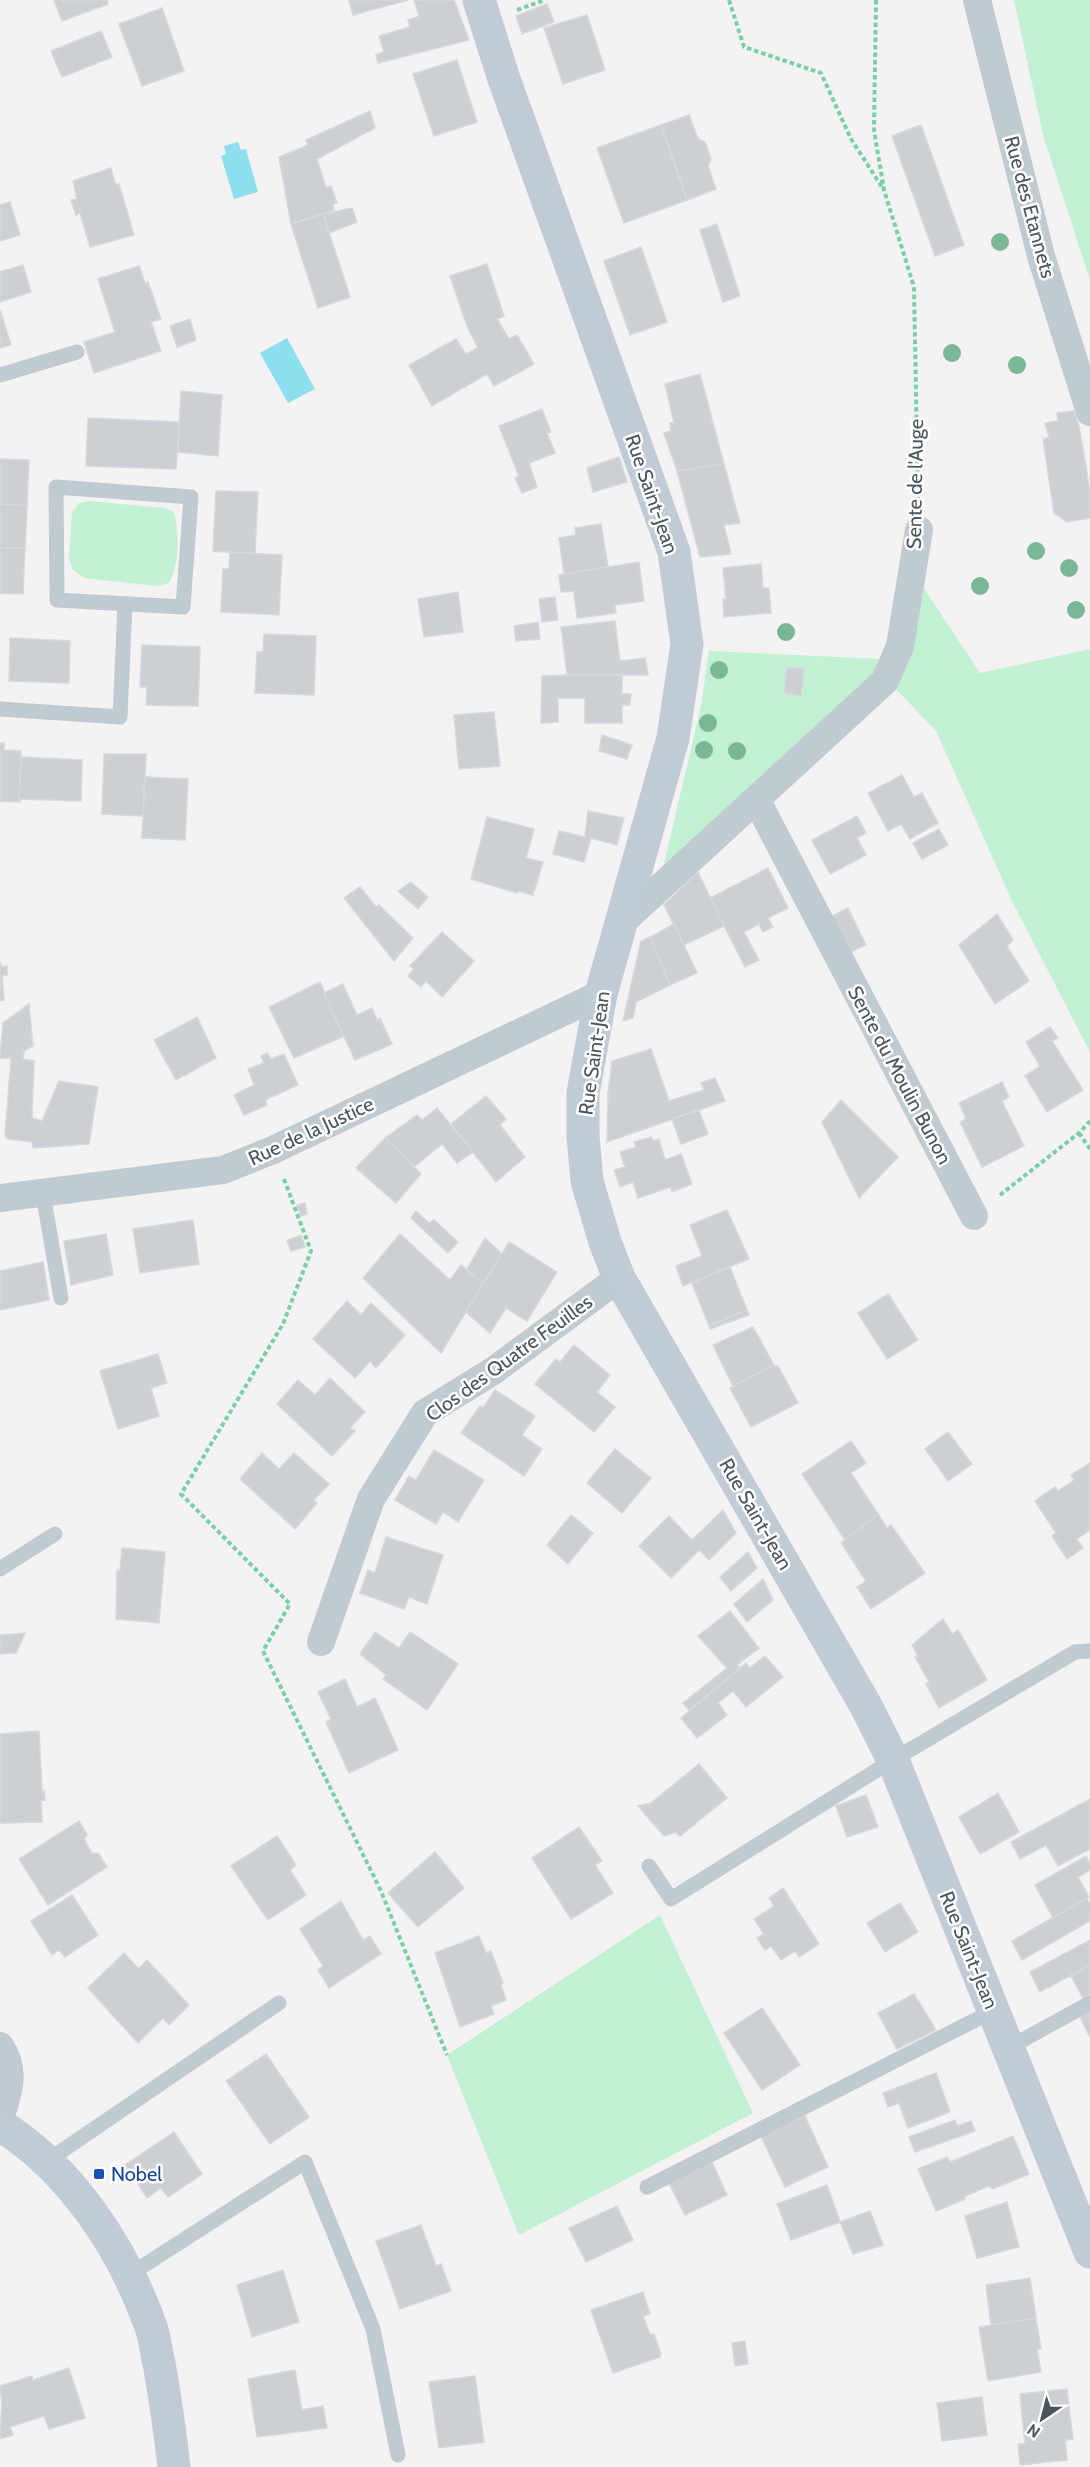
<svg xmlns="http://www.w3.org/2000/svg" width="1090" height="2467" font-family="Cabin,sans-serif">
<rect width="100%" height="100%" fill="#f4f2f2"/>
<g fill="#c1f1d2">
<path d="M1014 0H1090V280L1043 135Z"/>
<path d="M89 501 164 508 174 512C179 533 180 564 169 583L156 586 84 578 73 570 69 559 72 512 80 503Z"/>
<path d="M921 584 980 673 1090 649V1052L1012 901 936 731 893 686Z"/>
<path d="M709 651 881 659 877 678 669 866 664 864 701 706Z"/>
<path d="M660 1915 753 2113 519 2235 447 2055Z"/>
</g>
<g fill="#8ddeef">
<path d="M238 142 241 150 246 149 258 192 234 199 221 156 226 154 224 146Z"/>
<path d="M287 338 315 389 288 403 260 353Z"/>
</g>
<g fill="#cccfd4" stroke="#d6d8dd" stroke-width="1.5">
<path d="M54 0H107L108 4 62 21Z"/>
<path d="M349 0H408L353 15Z"/>
<path d="M414 0H454L469 40 378 63 376 55 384 52 379 36 410 27 408 20 419 16Z"/>
<path d="M547 4 554 22 522 34 516 16Z"/>
<path d="M162 8 184 71 142 86 119 24Z"/>
<path d="M587 15 605 70 563 84 544 28Z"/>
<path d="M101 31 112 57 62 77 51 51Z"/>
<path d="M457 60 477 122 434 136 413 74Z"/>
<path d="M370 111 375 128 317 159 326 188 331 186 337 203 333 204 334 210 291 224 279 157 308 145 306 140Z"/>
<path d="M689 115 698 139 705 142 711 159 708 166 716 189 687 200 661 125Z"/>
<path d="M661 125 687 200 624 223 597 148Z"/>
<path d="M921 125 964 245 935 256 892 136Z"/>
<path d="M111 168 115 184H119L134 235 90 247 80 213 76 215 71 200 77 199 73 181Z"/>
<path d="M10 202 20 235 0 241V205Z"/>
<path d="M352 208 357 222 329 233 323 214Z"/>
<path d="M323 214 350 297 318 308 291 224Z"/>
<path d="M717 224 740 296 723 302 700 230Z"/>
<path d="M641 247 667 322 630 335 604 261Z"/>
<path d="M487 264 504 316 497 319 509 339 517 335 534 364 494 386 487 374 432 406 409 365 456 339 466 354 478 348 467 326 450 276Z"/>
<path d="M23 265 31 292 0 302V272Z"/>
<path d="M139 266 145 283 148 282 161 319 151 322 161 351 94 373 84 342 115 332 98 279Z"/>
<path d="M0 310 11 345 0 348Z"/>
<path d="M190 319 196 340 177 347 170 326Z"/>
<path d="M700 374 724 464 677 471 664 433 671 431 670 423H674L665 384Z"/>
<path d="M181 391 222 395 218 456 178 452Z"/>
<path d="M542 409 551 432 547 433 555 453 529 463 537 487 522 493 515 478 519 476 499 426Z"/>
<path d="M1074 411 1079 427 1086 466 1090 494V518L1067 522 1054 513 1043 439 1049 437 1045 423 1058 421 1057 413Z"/>
<path d="M88 418 179 422 176 469 86 466Z"/>
<path d="M619 457 627 482 593 492 587 468Z"/>
<path d="M0 459 29 460 27 506 0 504Z"/>
<path d="M724 464 740 523 724 525 731 554 700 557 677 471Z"/>
<path d="M216 491 258 492 255 554 213 551Z"/>
<path d="M0 504 27 506 25 548H0Z"/>
<path d="M601 524 608 567 564 574 559 538 576 535 575 528Z"/>
<path d="M0 548H25L23 594 0 593Z"/>
<path d="M230 552 282 555 279 615 221 612 223 569H229Z"/>
<path d="M639 562 644 601 615 605 616 613 577 618 574 591 561 592 559 575Z"/>
<path d="M761 564 763 588H769L771 613 724 617 723 599H726L723 568Z"/>
<path d="M458 592 463 632 424 637 418 599Z"/>
<path d="M555 597 558 620 542 622 539 599Z"/>
<path d="M615 621 620 661 645 658 648 675H567L561 627Z"/>
<path d="M538 622 540 639 516 641 514 626Z"/>
<path d="M264 634 316 636 314 695 255 693 257 652H263Z"/>
<path d="M10 638 70 641 69 683 9 681Z"/>
<path d="M142 645 200 647 198 706 146 705 147 687H140Z"/>
<path d="M787 667 804 669 801 696 784 693Z"/>
<path d="M567 675H622V694H631L630 705H622V723H585V698H558V722L541 723 542 676Z"/>
<path d="M494 712 500 766 459 769 454 715Z"/>
<path d="M602 735 632 745 627 759 599 751Z"/>
<path d="M0 743H4V750L21 751 20 802 0 801Z"/>
<path d="M104 754H146L143 816 102 814Z"/>
<path d="M21 757 82 760 81 801 19 799Z"/>
<path d="M902 775 914 797 922 793 938 823 910 839 901 824 888 831 868 793Z"/>
<path d="M145 777 188 779 185 840 142 838Z"/>
<path d="M588 811 624 818 617 845 591 838 584 862 553 854 559 831 585 837Z"/>
<path d="M857 816 866 833 857 838 866 855 830 874 812 840Z"/>
<path d="M487 817 534 829 526 858 543 862 533 895 518 891 517 893 471 879Z"/>
<path d="M939 829 948 845 922 859 913 843Z"/>
<path d="M768 868 788 908 768 918 773 927 763 932 759 924 744 932 759 960 745 967 710 898Z"/>
<path d="M698 872 724 926 684 945 664 905Z"/>
<path d="M411 882 428 897 418 909 398 891Z"/>
<path d="M360 887 376 907 379 905 413 938 394 961 344 898Z"/>
<path d="M848 908 866 945 851 952 832 916Z"/>
<path d="M997 914 1013 940 1007 946 1029 981 995 1004 959 945Z"/>
<path d="M674 924 697 973 670 985 650 937Z"/>
<path d="M442 932 474 961 442 997 426 981 421 987 408 976 414 969 410 966Z"/>
<path d="M650 937 670 985 636 1002 633 1018 623 1021 641 941Z"/>
<path d="M0 962 2 967 7 966V975H2L4 1000 0 1001Z"/>
<path d="M320 982 344 1036 294 1058 269 1007Z"/>
<path d="M343 984 357 1015 372 1008 377 1020 380 1018 392 1044 355 1060 324 993Z"/>
<path d="M29 1004 33 1046 24 1051 23 1059 34 1061 32 1118 42 1121 59 1081 98 1087 89 1144 33 1148 32 1142 8 1139 5 1136 11 1058H0L3 1023Z"/>
<path d="M197 1017 216 1058 176 1080 154 1040Z"/>
<path d="M1050 1027 1058 1038 1052 1041 1083 1090 1047 1112 1025 1076 1040 1066 1026 1042Z"/>
<path d="M651 1049 669 1101 704 1090 701 1083 715 1078 725 1101 607 1142 608 1093 612 1061Z"/>
<path d="M267 1053 271 1059 284 1054 298 1085 265 1100 267 1105 244 1115 234 1095 254 1085 248 1069 264 1063 261 1056Z"/>
<path d="M1002 1082 1009 1097 1002 1101 1024 1146 982 1167 960 1122 966 1119 959 1103Z"/>
<path d="M486 1096 506 1119 500 1125 525 1157 496 1182 451 1124Z"/>
<path d="M841 1100 898 1157 859 1198 822 1122Z"/>
<path d="M437 1108 473 1152 457 1163 442 1144 414 1167 385 1138 417 1115 422 1120Z"/>
<path d="M699 1110 708 1134 681 1144 672 1119Z"/>
<path d="M651 1137 654 1141 659 1139 665 1160 681 1154 692 1184 672 1192 671 1187 638 1198 633 1182 620 1187 614 1170 625 1167 620 1152 636 1147 634 1142Z"/>
<path d="M385 1138 421 1174 396 1203 356 1168Z"/>
<path d="M305 1203 307 1214 301 1216 297 1205Z"/>
<path d="M727 1210 749 1259 683 1286 676 1266 702 1256 690 1225Z"/>
<path d="M416 1211 429 1223 434 1220 458 1242 448 1253 411 1218Z"/>
<path d="M193 1220 199 1264 140 1273 133 1229Z"/>
<path d="M106 1234 113 1275 71 1285 64 1241Z"/>
<path d="M400 1234 450 1280 461 1265 483 1284 441 1353 363 1278Z"/>
<path d="M301 1235 305 1247 291 1251 287 1241Z"/>
<path d="M485 1238 502 1254 483 1284 467 1269Z"/>
<path d="M509 1242 557 1272 527 1321 506 1308 490 1333 466 1312Z"/>
<path d="M43 1262 49 1300 0 1310V1271Z"/>
<path d="M730 1267 747 1310 709 1326 692 1283Z"/>
<path d="M888 1294 918 1340 887 1359 858 1313Z"/>
<path d="M347 1301 361 1315 371 1303 405 1335 376 1368 370 1361 355 1378 313 1339Z"/>
<path d="M747 1310 749 1315 710 1329 709 1326Z"/>
<path d="M753 1327 774 1365 733 1386 713 1345Z"/>
<path d="M574 1345 610 1375 597 1392 615 1407 594 1432 535 1384 556 1359 560 1362Z"/>
<path d="M158 1354 167 1383 151 1388 159 1416 118 1429 100 1371Z"/>
<path d="M774 1365 775 1367 778 1366 798 1403 751 1427 730 1388Z"/>
<path d="M330 1378 365 1412 350 1428 355 1431 332 1456 277 1404 298 1380 315 1395Z"/>
<path d="M495 1390 535 1416 522 1435 542 1449 524 1476 461 1433 480 1406 483 1408Z"/>
<path d="M948 1432 972 1464 948 1481 925 1449Z"/>
<path d="M851 1441 866 1463 851 1473 878 1514 845 1540 802 1474Z"/>
<path d="M615 1449 651 1478 622 1513 587 1483Z"/>
<path d="M434 1450 484 1480 458 1522 443 1512 436 1524 395 1500 409 1476 416 1480Z"/>
<path d="M262 1453 279 1469 294 1453 329 1484 314 1500 317 1503 295 1529 240 1479Z"/>
<path d="M1090 1463V1530L1077 1539 1083 1548 1067 1559 1052 1536 1056 1533 1035 1501 1055 1487 1058 1491 1074 1480 1071 1475Z"/>
<path d="M723 1510 736 1533 709 1560 699 1550 671 1578 639 1546 669 1516 692 1540Z"/>
<path d="M878 1514 887 1528 891 1525 925 1573 871 1609 857 1587 866 1581 841 1543Z"/>
<path d="M571 1515 593 1533 568 1564 547 1545Z"/>
<path d="M386 1537 443 1555 427 1604 409 1597 404 1609 360 1593 368 1570 375 1573Z"/>
<path d="M122 1548 165 1552 159 1623 116 1619 117 1570 120 1571Z"/>
<path d="M748 1552 757 1568 731 1591 720 1577Z"/>
<path d="M763 1579 773 1600 747 1622 734 1604Z"/>
<path d="M730 1611 759 1648 737 1665 741 1669 689 1710 683 1703 727 1668 698 1636Z"/>
<path d="M943 1619 952 1634 958 1630 987 1680 939 1708 926 1684 929 1682 915 1657 918 1656 912 1645Z"/>
<path d="M375 1632 399 1648 410 1632 458 1664 427 1710 383 1679 386 1675 360 1654Z"/>
<path d="M25 1633 16 1653 0 1654V1635Z"/>
<path d="M765 1656 783 1677 746 1707 733 1691 718 1703 727 1715 697 1738 681 1718 746 1663 750 1668Z"/>
<path d="M345 1679 357 1707 375 1698 398 1750 349 1773 326 1722 331 1719 318 1692Z"/>
<path d="M39 1731 42 1792 44 1791 45 1800 41 1801 42 1822 0 1823V1734Z"/>
<path d="M699 1764 727 1798 680 1836 676 1832 664 1836 638 1806 651 1803Z"/>
<path d="M998 1793 1019 1832 980 1854 959 1817Z"/>
<path d="M866 1795 878 1827 847 1837 836 1806Z"/>
<path d="M1090 1799V1849L1058 1866 1046 1845 1020 1859 1011 1842Z"/>
<path d="M79 1821 87 1835 84 1839 92 1853 99 1854 107 1867 48 1905 19 1859Z"/>
<path d="M579 1827 602 1861 595 1865 613 1893 571 1919 532 1858Z"/>
<path d="M277 1836 296 1865 290 1870 306 1895 268 1920 231 1866Z"/>
<path d="M435 1852 464 1888 418 1927 388 1893Z"/>
<path d="M1086 1856 1090 1864V1870L1078 1877 1089 1897 1053 1918 1035 1885Z"/>
<path d="M783 1888 819 1944 799 1957 795 1951 781 1960 771 1946 765 1950 757 1938 764 1934 754 1919 774 1906 769 1898Z"/>
<path d="M72 1895 98 1935 65 1957 59 1950 52 1955 31 1921Z"/>
<path d="M1087 1898 1090 1904V1921L1022 1960 1012 1941Z"/>
<path d="M341 1901 363 1940 370 1936 381 1954 329 1988 318 1970 323 1966 300 1929Z"/>
<path d="M900 1903 918 1932 885 1952 867 1923Z"/>
<path d="M479 1936 486 1953 491 1951 503 1983 501 1985 506 2000 491 2006 494 2014 460 2027 435 1953Z"/>
<path d="M1090 1940V1965L1040 1992 1030 1972Z"/>
<path d="M124 1953 139 1969 147 1960 189 2005 169 2025 163 2018 138 2043 88 1988Z"/>
<path d="M1090 1965V1994L1083 1998 1071 1976Z"/>
<path d="M914 1994 936 2030 897 2049 878 2013Z"/>
<path d="M762 2008 800 2065 762 2090 724 2033Z"/>
<path d="M1090 2011V2037L1080 2017Z"/>
<path d="M266 2054 309 2117 270 2144 226 2081Z"/>
<path d="M936 2073 950 2112 908 2128 899 2103 888 2107 883 2093Z"/>
<path d="M805 2116 828 2167 785 2187 761 2136Z"/>
<path d="M955 2120 957 2126 971 2121 975 2131 915 2152 909 2137Z"/>
<path d="M174 2132 202 2174 168 2197 161 2188 147 2198 125 2165Z"/>
<path d="M1013 2136 1029 2174 993 2189 989 2186 965 2196V2199L936 2211 918 2169 947 2157 950 2162Z"/>
<path d="M712 2162 727 2195 685 2215 669 2183Z"/>
<path d="M827 2185 840 2222 791 2240 777 2204Z"/>
<path d="M1007 2202 1019 2247 977 2258 965 2216Z"/>
<path d="M617 2206 633 2240 586 2262 569 2228Z"/>
<path d="M870 2211 883 2245 853 2254 840 2222Z"/>
<path d="M421 2225 436 2266 441 2264 451 2291 400 2309 376 2241Z"/>
<path d="M283 2270 299 2322 252 2337 237 2285Z"/>
<path d="M1030 2278 1036 2318 991 2325 986 2285Z"/>
<path d="M643 2292 650 2314 643 2316 650 2335 654 2334 661 2354 660 2357 613 2373 591 2310Z"/>
<path d="M1036 2318 1041 2349H1037L1041 2372 988 2381 979 2327Z"/>
<path d="M745 2341 748 2364 735 2366 732 2343Z"/>
<path d="M69 2368 85 2418 49 2429 44 2416 10 2427 13 2435 0 2439 2 2402 0 2386 32 2376 33 2380Z"/>
<path d="M295 2370 302 2410 323 2406 327 2428 257 2437 248 2379Z"/>
<path d="M475 2376 484 2442 439 2448 429 2382Z"/>
<path d="M1067 2389 1073 2439 1065 2440 1067 2460 1020 2465 1018 2444H1025L1020 2394Z"/>
<path d="M982 2397 987 2435 942 2441 937 2403Z"/>
</g>
<g fill="none" stroke-linecap="round" stroke-linejoin="round">
<g stroke="#77d1a2" stroke-width="4" stroke-dasharray="4.5 3" stroke-linecap="butt">
<path d="M729 0 744 47 821 73 851 139 882 187"/>
<path d="M876 0 874 130 884 190 914 287 918 498"/>
<path d="M517 10 545 0"/>
<path d="M1079 1133 1090 1149"/>
<path d="M284 1179 311 1251 283 1324 181 1494 290 1604 263 1651 381 1891 447 2055"/>
<path d="M1000 1195 1079 1133 1090 1121"/>
</g>
<g stroke="#c0cad1" stroke-width="15">
<path d="M0 375 77 352"/>
<path d="M56 487 191 497 183 607 57 600Z"/>
<path d="M0 709 120 717 125 604"/>
<path d="M43 1194 61 1298"/>
<path d="M0 1569 55 1534"/>
<path d="M649 1866 671 1899 893 1760 1075 1652 1090 1651"/>
<path d="M1008 2048 1090 2003"/>
<path d="M47 2161 279 2003"/>
<path d="M647 2187 993 2011"/>
<path d="M129 2275 305 2162 373 2329 398 2455"/>
</g>
<g stroke="#c0cad1" stroke-width="28">
<path d="M977 0 1041 256 1090 412"/>
<path d="M757 801 974 1216"/>
<path d="M619 925 885 681 900 646 919 530"/>
<path d="M0 1198 223 1170 273 1150 601 994"/>
<path d="M321 1642 371 1499 425 1413 493 1371 619 1278"/>
<path d="M0 2046C17 2071 8 2093 0 2119"/>
</g>
<g stroke="#c0cbd6" stroke-width="33">
<path d="M479 0 504 79 674 552 687 644 673 738 601 994 583 1093V1136L587 1181 605 1242 619 1278 866 1706 893 1760 1090 2252"/>
<path d="M0 2125C71 2169 123 2248 151 2327 155 2338 156 2351 159 2363 165 2397 170 2432 174 2467"/>
</g>
</g>
<g fill="#79b796">
<circle cx="1000" cy="242" r="9"/>
<circle cx="952" cy="353" r="9"/>
<circle cx="1017" cy="365" r="9"/>
<circle cx="1036" cy="551" r="9"/>
<circle cx="1069" cy="568" r="9"/>
<circle cx="980" cy="586" r="9"/>
<circle cx="1076" cy="610" r="9"/>
<circle cx="786" cy="632" r="9"/>
<circle cx="719" cy="670" r="9"/>
<circle cx="708" cy="723" r="9"/>
<circle cx="704" cy="750" r="9"/>
<circle cx="737" cy="751" r="9"/>
</g>
<rect fill="#1a4fb4" stroke="#fff" stroke-width="2" x="93" y="2168" width="12" height="12" rx="3"/>
<g text-anchor="middle" stroke-width="5" stroke-linejoin="round" paint-order="stroke">
<g font-size="20" fill="#495660" stroke="#fff">
<text transform="translate(1030 207) rotate(75)" y="7">Rue des Etannets</text>
<text transform="translate(915 484) rotate(-89)" y="7">Sente de l'Auge</text>
<text transform="translate(652 494) rotate(71)" y="7">Rue Saint-Jean</text>
<text transform="translate(594 1053) rotate(-82)" y="7">Rue Saint-Jean</text>
<text transform="translate(900 1075) rotate(62)" y="7">Sente du Moulin Bunon</text>
<text transform="translate(311 1131) rotate(-25)" y="7">Rue de la Justice</text>
<text transform="translate(509 1358) rotate(-36)" y="7">Clos des Quatre Feuilles</text>
<text transform="translate(756 1514) rotate(60)" y="7">Rue Saint-Jean</text>
<text transform="translate(969 1950) rotate(68)" y="7">Rue Saint-Jean</text>
</g>
<g font-size="20" fill="#164399" stroke="#fff" text-anchor="start">
<text x="111" y="2181">Nobel</text>
</g>
</g>
<g transform="translate(1042 2419) rotate(215)" stroke="#ffffff" stroke-width="4.5" paint-order="stroke">
<path d="M0-4.5L10 22L0 15L-10 22Z" fill="#495660"/>
<text y="-9" font-size="16" font-weight="bold" text-anchor="middle" fill="#495660">N</text>
</g>
</svg>
